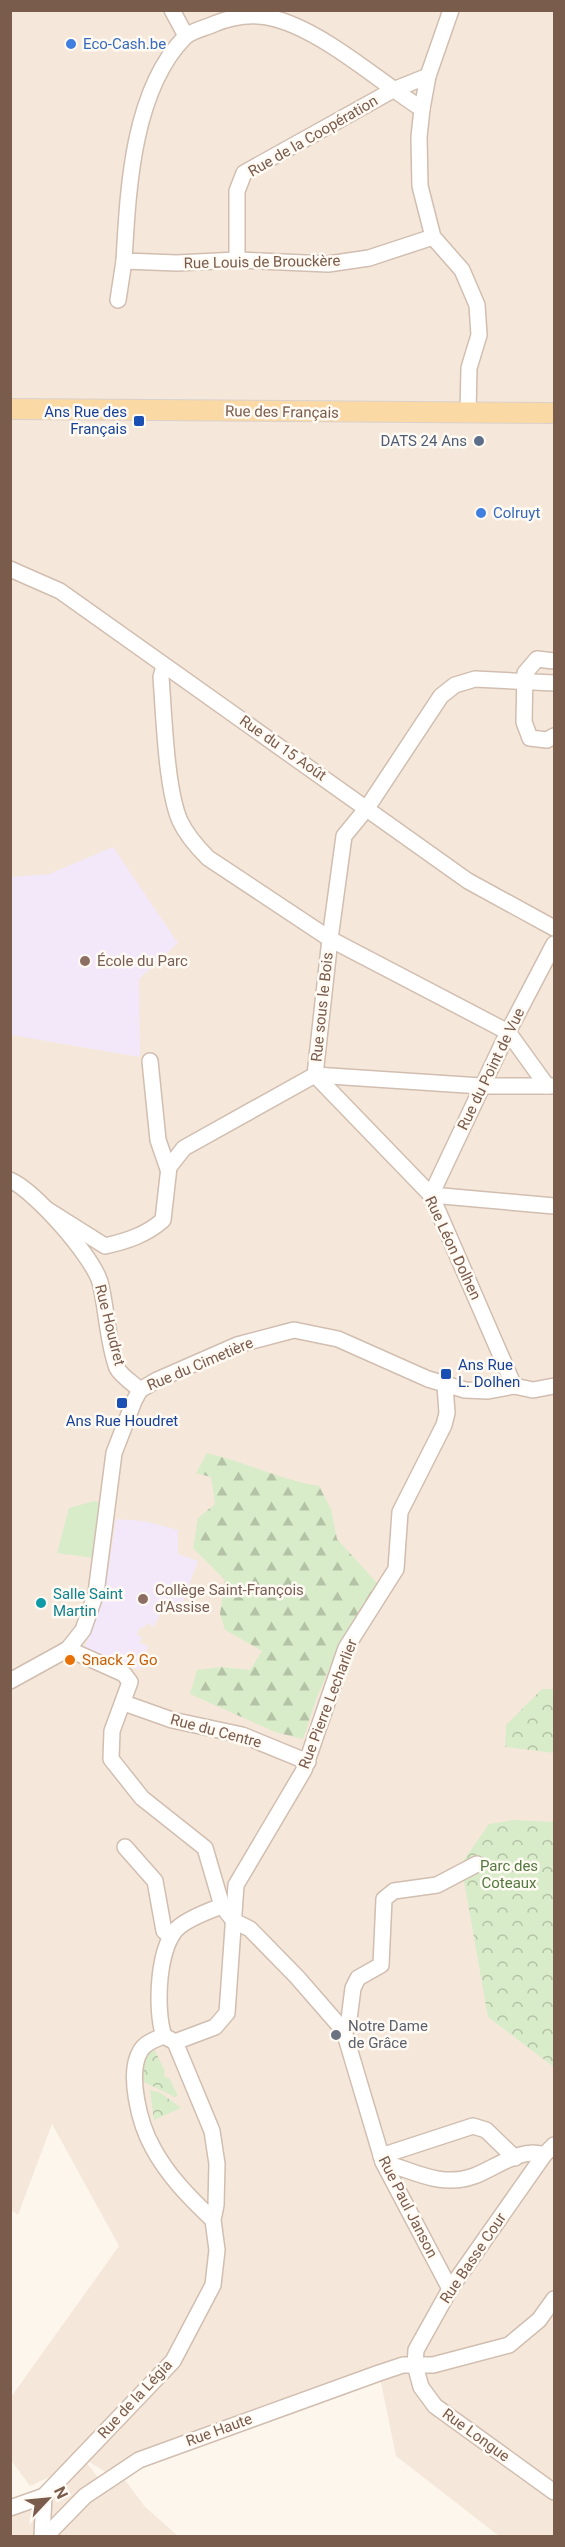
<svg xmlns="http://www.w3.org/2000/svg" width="565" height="2547" font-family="Roboto,sans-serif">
<defs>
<pattern id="forest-firs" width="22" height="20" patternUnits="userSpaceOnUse" patternTransform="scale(1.5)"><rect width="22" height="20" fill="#d8ecc9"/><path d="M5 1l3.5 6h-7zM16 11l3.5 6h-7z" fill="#b4c2a5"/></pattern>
<pattern id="park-crowns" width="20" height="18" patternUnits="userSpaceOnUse" patternTransform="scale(1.5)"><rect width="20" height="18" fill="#d8ecc9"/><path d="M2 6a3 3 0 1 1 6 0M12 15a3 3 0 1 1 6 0" fill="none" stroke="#b4c2a5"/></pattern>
</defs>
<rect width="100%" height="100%" fill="#fdf6ec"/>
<g fill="#f5e8da">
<path d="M11 11H554V407L11 399Z"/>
<path d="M11 417 554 418V2536H499L396 2456 379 2373 114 2477 86 2460 30 2486 11 2460V2397L119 2246 52 2124 18 2215 11 2210Z"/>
<path d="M86 2462 105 2487 125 2480 145 2507 178 2536H11V2516L37 2507Z"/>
</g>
<g fill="#f3e8fa">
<path d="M113 847 178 943 139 979 140 1057 11 1035V877L49 874Z"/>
<path d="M116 1519 144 1521 178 1530V1554L198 1561 178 1615 163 1608 154 1627 147 1623 144 1628 140 1627 137 1635 142 1637 140 1643 148 1646 139 1670 85 1647 105 1591Z"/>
</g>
<path fill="#d8ecc9" d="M94 1501 100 1503 94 1558 57 1553 69 1508Z"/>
<path fill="url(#forest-firs)" d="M207 1453C245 1462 281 1480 319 1486L331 1509 337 1539 377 1583 340 1643 317 1697 303 1739 275 1732 190 1694 197 1670 222 1667 250 1670 262 1651 225 1630 220 1614 225 1580 193 1548 198 1518 215 1504 211 1477 196 1473Z"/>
<g fill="url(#park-crowns)">
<path d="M542 1689H554V1753L505 1747 506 1725Z"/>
<path d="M514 1820 554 1822V2067L488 2017 461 1864 489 1824Z"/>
<path d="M154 2049 165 2071 164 2076 170 2079 178 2096 175 2097 142 2081C140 2066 139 2056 154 2049Z"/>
<path d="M150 2090 161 2093 181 2108 154 2120Z"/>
</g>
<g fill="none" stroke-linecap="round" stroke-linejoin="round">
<defs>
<g id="minor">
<path d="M172 10 186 36"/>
<path d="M451 10 428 76 422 109 419 137 420 186 433 237 462 270 477 305 479 335 469 368 468 413"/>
<path d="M422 109C380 82 324 32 276 19 255 13 233 16 214 24 205 28 191 31 185 37 132 91 128 191 124 261L177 263 237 260 328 264 369 258 433 237"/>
<path d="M237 260V191L244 173 393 90 428 76"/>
<path d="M118 300 124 261"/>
<path d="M10 569 60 591 468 881 554 928"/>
<path d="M554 661 537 659 525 673 524 722 530 738 547 740 554 736"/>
<path d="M164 666 161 677C164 715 166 789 180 821 187 836 197 847 208 858L330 939 508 1032 547 1086"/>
<path d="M150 1061 158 1140 168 1169"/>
<path d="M315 1075 330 939 344 836 367 808 441 696 455 685 475 679 554 683"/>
<path d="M315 1075 431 1195 514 1386"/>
<path d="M315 1075 481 1086H552"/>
<path d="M10 1180C35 1191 92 1256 100 1282 107 1309 107 1341 117 1368 121 1376 134 1384 140 1390"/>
<path d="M431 1195 508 1032 554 944"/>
<path d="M431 1195 554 1206"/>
<path d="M48 1210 105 1246C127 1241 146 1235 163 1220L169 1167 184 1148 315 1075"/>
<path d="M68 1649 124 1674 130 1682 112 1731 111 1759 142 1798 205 1848 222 1906 234 1921 250 1929 297 1977 344 2031 383 2162 450 2289"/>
<path d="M10 1681 68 1649 83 1630 96 1593 114 1453 134 1401 140 1390 157 1380 237 1345 294 1330 338 1339 428 1379 465 1390 488 1391 514 1386 533 1390 554 1386"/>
<path d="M124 1703 172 1720 242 1735 308 1762"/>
<path d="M125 1847 155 1881 164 1931 171 1937"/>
<path d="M344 2031 348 2027 353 1988 358 1978 381 1965 384 1899 394 1891 437 1885 477 1864"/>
<path d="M164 2036C155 2011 157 1943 180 1926 192 1917 208 1911 222 1906"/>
<path d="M175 2042 215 2027 227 2013 236 1885 304 1770 346 1648 396 1569 400 1512 444 1425 447 1413 445 1385"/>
<path d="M554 2145 544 2155 450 2289 416 2350 415 2365 421 2387 435 2406 554 2492"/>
<path d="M381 2156 473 2126 486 2130 515 2158"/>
<path d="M383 2162C414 2171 441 2188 474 2176 494 2169 522 2146 544 2155"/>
<path d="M10 2508 44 2496 173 2361 213 2285 217 2250 213 2220 216 2205 217 2164 212 2131 175 2042 164 2036C156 2039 146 2042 141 2050 126 2073 140 2125 153 2148 168 2176 190 2198 213 2220"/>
<path d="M42 2536 44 2496"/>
<path d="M46 2536 85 2496 139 2460 379 2373 403 2365H433L509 2345 539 2320 554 2299"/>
</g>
<path id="major" d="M10 409 554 413"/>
</defs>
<use href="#minor" stroke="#d1beb0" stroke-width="18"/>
<use href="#major" stroke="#dad1cd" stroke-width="22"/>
<use href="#minor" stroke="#fff" stroke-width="15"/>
<use href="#major" stroke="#fbd9a5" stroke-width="20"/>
</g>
<g fill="#3f7fe0" stroke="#fffaf3" stroke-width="2">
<circle cx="71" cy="44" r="6"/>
<circle cx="481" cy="513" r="6"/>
</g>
<g fill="#1a4fb4" stroke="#fffaf3" stroke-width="2">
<rect x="133" y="415" width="12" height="12" rx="3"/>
<rect x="440" y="1368" width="12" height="12" rx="3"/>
<rect x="116" y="1397" width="12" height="12" rx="3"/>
</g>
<circle fill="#5c6f8a" stroke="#fffaf3" stroke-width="2" cx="479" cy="441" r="6"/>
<g fill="#8d6e63" stroke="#fffaf3" stroke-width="2">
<circle cx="85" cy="961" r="6"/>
<circle cx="143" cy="1599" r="6"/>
</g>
<circle fill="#0f9aa8" stroke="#fffaf3" stroke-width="2" cx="41" cy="1603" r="6"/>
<circle fill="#e8710a" stroke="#fffaf3" stroke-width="2" cx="70" cy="1660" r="6"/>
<circle fill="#6b7280" stroke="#fffaf3" stroke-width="2" cx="336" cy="2035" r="6"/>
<g text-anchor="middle" stroke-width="5" stroke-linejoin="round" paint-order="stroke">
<g font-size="15" fill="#366cbe" stroke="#fffaf3" text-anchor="start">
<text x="83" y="49">Eco-Cash.be</text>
<text x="493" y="518">Colruyt</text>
</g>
<g font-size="15" fill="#7a5c4d" stroke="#fffaf3">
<text transform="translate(313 136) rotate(-30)" y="5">Rue de la Coopération</text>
<text transform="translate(262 262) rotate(-1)" y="5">Rue Louis de Brouckère</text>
<text transform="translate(282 412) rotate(1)" y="5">Rue des Français</text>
<text transform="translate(283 748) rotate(35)" y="5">Rue du 15 Août</text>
<text transform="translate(322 1007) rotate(-84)" y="5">Rue sous le Bois</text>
<text transform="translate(491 1069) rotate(-64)" y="5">Rue du Point de Vue</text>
<text transform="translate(453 1248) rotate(65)" y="5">Rue Léon Dolhen</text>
<text transform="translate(110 1325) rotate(76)" y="5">Rue Houdret</text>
<text transform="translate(200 1364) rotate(-23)" y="5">Rue du Cimetière</text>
<text transform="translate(328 1704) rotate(-69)" y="5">Rue Pierre Lecharlier</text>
<text transform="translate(216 1731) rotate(15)" y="5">Rue du Centre</text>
<text transform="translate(408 2207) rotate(63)" y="5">Rue Paul Janson</text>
<text transform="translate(473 2258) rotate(-56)" y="5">Rue Basse Cour</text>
<text transform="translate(135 2399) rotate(-47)" y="5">Rue de la Légia</text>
<text transform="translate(219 2430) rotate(-20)" y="5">Rue Haute</text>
<text transform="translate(476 2435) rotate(36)" y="5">Rue Longue</text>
</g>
<g font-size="15" fill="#164399" stroke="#fffaf3" text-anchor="end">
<text x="127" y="417">Ans Rue des<tspan x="127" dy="17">Français</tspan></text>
<text x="458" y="1370" text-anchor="start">Ans Rue<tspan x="458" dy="17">L. Dolhen</tspan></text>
<text x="122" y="1426" text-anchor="middle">Ans Rue Houdret</text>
</g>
<g font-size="15" fill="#4e5e75" stroke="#fffaf3" text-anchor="end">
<text x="467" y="446">DATS 24 Ans</text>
</g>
<g font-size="15" fill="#785e54" stroke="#fffaf3" text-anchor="start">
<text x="97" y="966">École du Parc</text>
<text x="155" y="1595">Collège Saint-François<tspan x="155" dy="17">d'Assise</tspan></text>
</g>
<g font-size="15" fill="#0d838f" stroke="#fffaf3" text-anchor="start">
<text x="53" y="1599">Salle Saint<tspan x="53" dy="17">Martin</tspan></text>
</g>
<g font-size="15" fill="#c56008" stroke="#fffaf3" text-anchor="start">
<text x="82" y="1665">Snack 2 Go</text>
</g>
<g font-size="15" fill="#537a41" stroke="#fffaf3">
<text x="509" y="1871">Parc des<tspan x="509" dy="17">Coteaux</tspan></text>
</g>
<g font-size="15" fill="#5b616d" stroke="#fffaf3" text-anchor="start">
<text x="348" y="2031">Notre Dame<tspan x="348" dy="17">de Grâce</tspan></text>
</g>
</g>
<rect width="565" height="2547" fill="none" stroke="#7a5c4d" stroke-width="24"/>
<g transform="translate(48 2499) rotate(64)" stroke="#fffaf3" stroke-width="4.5" paint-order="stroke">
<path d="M0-4.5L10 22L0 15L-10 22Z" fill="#7a5c4d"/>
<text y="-9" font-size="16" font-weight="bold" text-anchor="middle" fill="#7a5c4d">N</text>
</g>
</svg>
